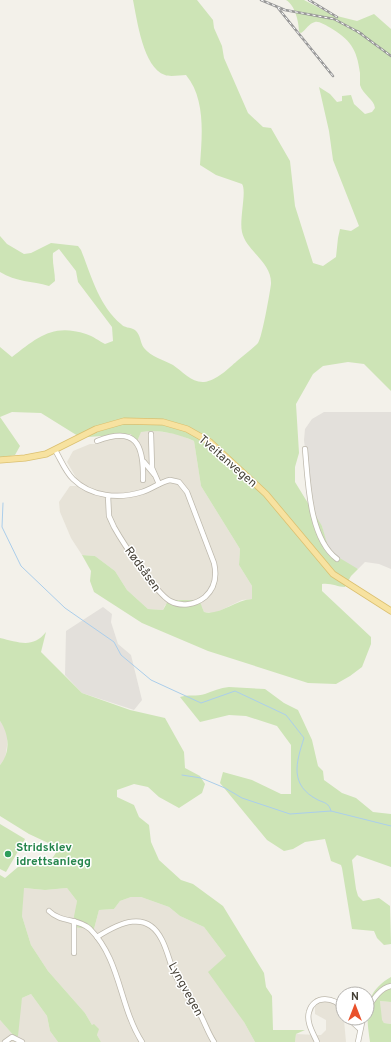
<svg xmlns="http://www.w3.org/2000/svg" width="391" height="1042" font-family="Overpass,sans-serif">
<rect width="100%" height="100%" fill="#f3f1ea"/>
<g fill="#e7e3d8">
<path d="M149 430 177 434 194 441 201 486 240 549 239 565 252 586V599L242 600 215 613 204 612 202 607 194 600 165 605 163 610 148 609 127 590 115 571 95 556 82 555 71 538 60 512 59 502 70 486H81L67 462 73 451 90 444H99L105 436 117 435 132 434 136 444 141 431Z"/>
<path d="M0 721 7 730V746L5 759 0 765Z"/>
<path d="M23 888 45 890 67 888 77 901 75 921 94 929 99 910 114 909 120 901 131 897H141L169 907 180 916 204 927 226 956 244 1022 255 1042H101L97 1035 98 1029 92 1025 85 1013 48 971 31 945 22 916Z"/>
<path d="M31 994 47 1016 50 1031 58 1042H0V1020L14 1036 22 998Z"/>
<path d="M315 998H333L343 1009 346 1042H295L296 1034 317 1035H321L326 1030V1020L315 1014Z"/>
<path d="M380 1001 391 1002V1024L384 1023 381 1020Z"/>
</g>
<g fill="#e3e0db">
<path d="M324 412H391V569L379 564 365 562 358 569 353 567 333 554 327 547 322 526 318 522 311 504 304 440 305 429 312 419Z"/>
<path d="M103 607 112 614 111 622 118 644 131 655 142 700 134 710 82 693 65 675 66 631Z"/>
</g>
<g fill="#cde4b6">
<path d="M133 0H197L213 20 214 28 222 46 224 58 248 113 263 127 271 128 290 161 295 206 313 263 323 266 336 257 338 238 340 229 351 231 359 226 333 160 329 131 319 87 330 94 337 102 342 101V96L351 95 354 104 365 114 372 112 375 108C374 99 363 95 360 85 360 82 360 77 360 73 357 49 350 39 329 27 325 25 319 21 315 22 309 23 306 30 301 33L299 32C299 22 295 5 286 0H304L333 15 357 21 374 14 391 29V391L364 364 348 362 323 366 313 374 296 404 299 453 295 467V482L322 526 328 547 333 554 358 569 351 576 345 587C337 587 332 583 322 584V591L371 637V644L362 667 350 676 336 684 308 683 208 651 142 623 94 592 90 581 91 571 82 555 95 556 115 571 127 590 148 609 163 610 168 601 171 600H194L200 602 204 612C219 616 235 600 252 599V586L239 565 240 549 201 486 194 441C177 434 159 429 141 432L136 444 131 434 88 437 78 436 41 413 12 412 0 417 20 446 15 455 0 458V347L12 357C37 338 52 323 86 334 93 336 99 341 105 344L113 341 112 327 78 282 76 271 59 249 53 253C52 263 55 271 55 281L49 286C32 281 16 282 0 272V236L7 244 24 254 31 253 51 243 78 246 81 250C91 275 99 306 121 324 124 328 130 327 135 330 141 335 140 343 144 348 151 357 164 360 173 365 182 371 192 383 204 382 216 381 229 368 237 361 244 355 252 349 258 343 262 338 270 292 271 284 272 262 246 251 242 232 239 219 247 191 242 184L216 175 200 165C202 136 206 99 186 75 180 75 170 77 165 75 143 68 137 19 133 0Z"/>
<path d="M46 632 41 652 82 693 130 710 165 718 184 752 185 768 200 776 205 784 202 793 179 808 159 797 148 787 134 784 117 790V797L134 805 139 817 149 825 151 842 159 860 181 880 193 884 223 906 264 973 266 987 272 996 273 1030H305L296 1034 295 1042H255L244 1022 208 972 226 956 204 927 180 916 169 907 141 897H131L120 901 114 909 99 910 94 929 72 927 77 901 67 888 45 890 24 888 22 916 31 945 48 971 85 1013 92 1025 94 1024 99 1029 97 1035 101 1042H58L50 1031 47 1016 31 994 22 998 18 1036H14L0 1020V875L5 878 18 867 48 865 59 848 29 834 0 816V765C11 752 9 734 0 721V638C18 642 33 649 46 632Z"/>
<path d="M229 687 265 689 284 703 298 710 312 740 318 766 323 771 324 780 342 793 356 798 373 812 391 814V867L357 855 352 860 356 889 358 896 363 901 379 898 390 906 391 944 384 945 377 938 374 931 352 929 342 868 341 865 331 861 325 839 305 842 293 849 284 851 267 840 220 783 223 772 252 780 281 794H291V745L277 726 246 716 229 715 200 722 180 697C188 694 197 697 205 694 213 691 220 688 229 687Z"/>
<path d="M0 824 25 839 6 872 0 869Z"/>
<path d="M391 977V1002L380 1001 382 1020 384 1023 391 1024V1042H370C366 1014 363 993 391 977Z"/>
</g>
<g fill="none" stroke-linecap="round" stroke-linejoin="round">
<g stroke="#abceeb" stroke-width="1">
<path d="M3 503 2 527 21 566 65 608 114 642 121 655 151 680 201 703 235 691 286 715 304 738C296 763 289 785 318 800 325 803 329 803 331 811"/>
<path d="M182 775 201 778 225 788 242 798 290 814 331 811 391 826"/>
</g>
<defs>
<g id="minor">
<path d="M151 434 152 468 159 484"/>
<path d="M97 441C136 426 144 444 143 480"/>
<path d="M305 449C308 481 309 538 337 559"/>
<path d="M55 450C61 460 65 471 73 479 91 497 119 499 142 492 152 489 160 482 170 480L179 482 187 492 214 563C217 576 215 588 205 597 195 605 181 607 170 601 156 593 123 543 114 527L109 516 108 496"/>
<path d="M144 462 154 474"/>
<path d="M49 911C61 923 78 918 90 929 121 960 119 1006 142 1042"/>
<path d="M74 921V953"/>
<path d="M97 937C119 923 147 909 162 940 168 952 170 964 175 975 183 989 193 1001 200 1014 205 1023 208 1033 214 1042"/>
<path d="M367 1009C373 1000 380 988 391 986"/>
<path d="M348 1018 360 1029"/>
<path d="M5 1042 12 1037 22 1042"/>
<path d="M317 1042C313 1033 306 1022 309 1012 313 995 335 996 343 1009"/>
<path d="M358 1042 363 1018"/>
</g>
<path id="major" d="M0 460 25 458 46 454 96 429 124 421 163 422 187 429 210 442 266 494 333 574 391 611"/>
</defs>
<use href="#minor" stroke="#beb9ad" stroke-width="6"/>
<use href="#major" stroke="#dbc070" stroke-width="7"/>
<use href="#minor" stroke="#fff" stroke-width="4.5"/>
<use href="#major" stroke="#f7e2a0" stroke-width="5.5"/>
<defs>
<g id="rail">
<path d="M261 0 285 10 334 19 362 34"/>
<path d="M309 0 337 17"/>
<path d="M278 8 333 76"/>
<path d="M357 31 391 56"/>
</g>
</defs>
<use href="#rail" stroke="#989898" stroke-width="2.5"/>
<use href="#rail" stroke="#fff" stroke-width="1" stroke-dasharray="3" stroke-linecap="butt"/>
</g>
<circle fill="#2e9e5b" stroke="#fff" stroke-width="1.5" cx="8" cy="854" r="4"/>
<g text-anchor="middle" stroke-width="3" stroke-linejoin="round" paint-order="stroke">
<g font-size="12" fill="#474238" stroke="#fff">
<text transform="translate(228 461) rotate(41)" y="4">Tveitanvegen</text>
<text transform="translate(143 569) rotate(54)" y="4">Rødsåsen</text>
<text transform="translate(186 989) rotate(61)" y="4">Lyngvegen</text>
</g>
<g font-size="12" font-weight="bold" fill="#27864d" stroke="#fff" text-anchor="start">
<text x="16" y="851">Stridsklev<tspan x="16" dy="14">idrettsanlegg</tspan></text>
</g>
</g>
<g transform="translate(355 1006)"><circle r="19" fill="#ffffff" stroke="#b5b3af"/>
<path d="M0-3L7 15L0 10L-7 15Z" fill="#e9512b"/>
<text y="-6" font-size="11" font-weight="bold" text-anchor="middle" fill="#474238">N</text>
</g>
</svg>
